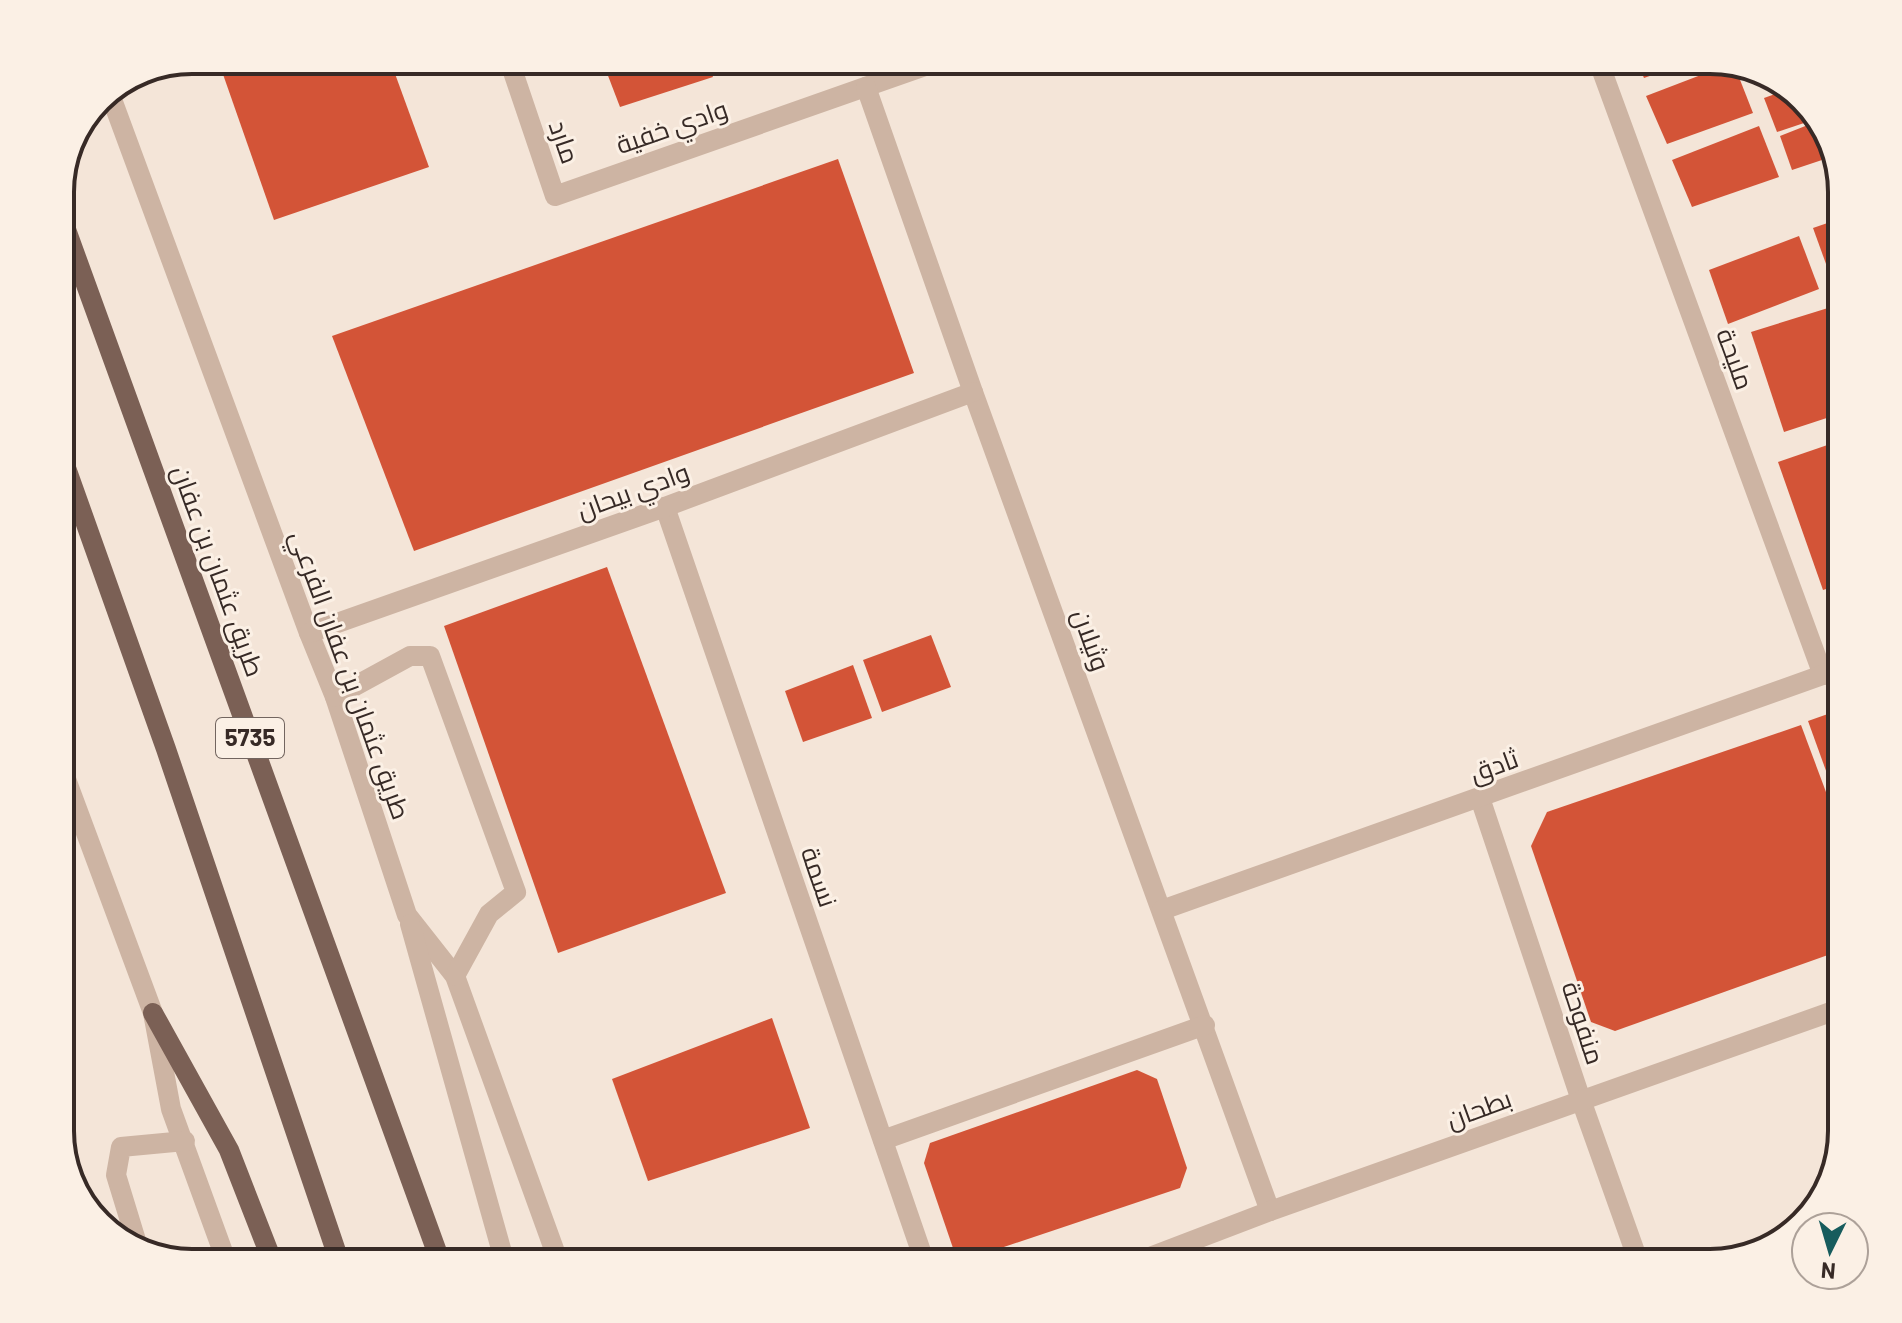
<svg xmlns="http://www.w3.org/2000/svg" width="1902" height="1323" font-family="Barlow,Cairo,sans-serif">
<rect width="100%" height="100%" fill="#f4e5d8"/>
<g fill="#d35437">
<path d="M218 60H390L429 167 274 220Z"/>
<path d="M602 60H707L713 77 620 107Z"/>
<path d="M1636 60H1695L1644 78Z"/>
<path d="M1727 65 1735 67 1753 113 1667 144 1646 96Z"/>
<path d="M1789 89 1816 119 1777 132 1764 98Z"/>
<path d="M1818 121 1828 133 1834 156 1792 170 1780 136Z"/>
<path d="M1759 126 1779 177 1692 207 1672 160Z"/>
<path d="M838 159 914 373 414 551 332 336Z"/>
<path d="M1842 218V283L1834 286 1813 228Z"/>
<path d="M1799 236 1819 289 1728 324 1709 270Z"/>
<path d="M1828 308 1842 348V413L1784 432 1751 332Z"/>
<path d="M1842 440V584L1823 590 1778 462Z"/>
<path d="M607 567 726 893 558 953 444 626Z"/>
<path d="M931 635 951 687 882 712 863 660Z"/>
<path d="M853 665 872 718 803 742 785 691Z"/>
<path d="M1842 709V815L1808 721Z"/>
<path d="M1801 725 1842 835V950L1615 1031 1591 1022 1531 846 1547 812Z"/>
<path d="M772 1018 810 1128 648 1181 612 1079Z"/>
<path d="M1137 1070 1157 1079 1187 1168 1180 1188 971 1258 954 1251 924 1163 930 1143Z"/>
</g>
<g fill="none" stroke-linecap="round" stroke-linejoin="round">
<g stroke="#cdb4a3" stroke-width="20">
<path d="M509 60 555 196 942 60"/>
<path d="M1598 60 1823 675"/>
<path d="M866 87 973 392 1270 1211"/>
<path d="M110 94 309 633 335 697 407 915 455 976 559 1263"/>
<path d="M665 507 925 1263"/>
<path d="M309 633 665 507 973 392"/>
<path d="M335 697 410 656H430L516 892 489 914 455 976"/>
<path d="M60 763 153 1013 171 1109 227 1263"/>
<path d="M1480 798 1581 1100 1639 1263"/>
<path d="M1162 910 1842 668"/>
<path d="M410 924 505 1263"/>
<path d="M883 1140 1205 1025"/>
<path d="M138 1247 116 1175 121 1147 185 1141"/>
<path d="M1134 1263 1270 1211 1842 1008"/>
</g>
<g stroke="#7b6055" stroke-width="20">
<path d="M60 213 441 1263"/>
<path d="M60 451 166 749 340 1263"/>
<path d="M153 1013 229 1150 273 1263"/>
</g>
</g>
<g text-anchor="middle" stroke-width="6" stroke-linejoin="round" paint-order="stroke">
<rect fill="#fbf0e5" stroke="#72655f" stroke-width="2" x="216" y="718" width="68" height="40" rx="6"/>
<g font-size="24" font-weight="bold" fill="#372a26">
<text x="250" y="746">5735</text>
</g>
<g font-size="26" fill="#372a26" stroke="#fbf0e5">
<text transform="translate(672 127) rotate(-19)" y="9">وادي خفية</text>
<text transform="translate(564 142) rotate(71)" y="9">مارد</text>
<text transform="translate(1735 359) rotate(70)" y="9">مليحة</text>
<text transform="translate(633 491) rotate(-20)" y="9">وادي بيحان</text>
<text transform="translate(218 571) rotate(70)" y="9">طريق عثمان بن عفان</text>
<text transform="translate(1091 640) rotate(70)" y="9">وثيلان</text>
<text transform="translate(350 675) rotate(70)" y="9">طريق عثمان بن عفان الفرعي</text>
<text transform="translate(1494 766) rotate(-20)" y="9">ثادق</text>
<text transform="translate(819 877) rotate(71)" y="9">نسمة</text>
<text transform="translate(1583 1023) rotate(72)" y="9">منفوحة</text>
<text transform="translate(1479 1109) rotate(-20)" y="9">بطحان</text>
</g>
</g>
<path d="M0 0H1902V1323H0ZM192 74H1710A118 118 0 0 1 1828 192V1131A118 118 0 0 1 1710 1249H192A118 118 0 0 1 74 1131V192A118 118 0 0 1 192 74Z" fill="#fbf0e5" fill-rule="evenodd"/>
<path fill="none" stroke="#372a26" stroke-width="4" d="M192 74H1710A118 118 0 0 1 1828 192V1131A118 118 0 0 1 1710 1249H192A118 118 0 0 1 74 1131V192A118 118 0 0 1 192 74Z"/>
<g transform="translate(1830 1251) rotate(185)"><circle r="38" fill="#fbf0e5" stroke="#ada199" stroke-width="2"/>
<path d="M0-6L14 30L0 20L-14 30Z" fill="#175c5d"/>
<text y="-12" font-size="22" font-weight="bold" text-anchor="middle" fill="#372a26">N</text>
</g>
</svg>
